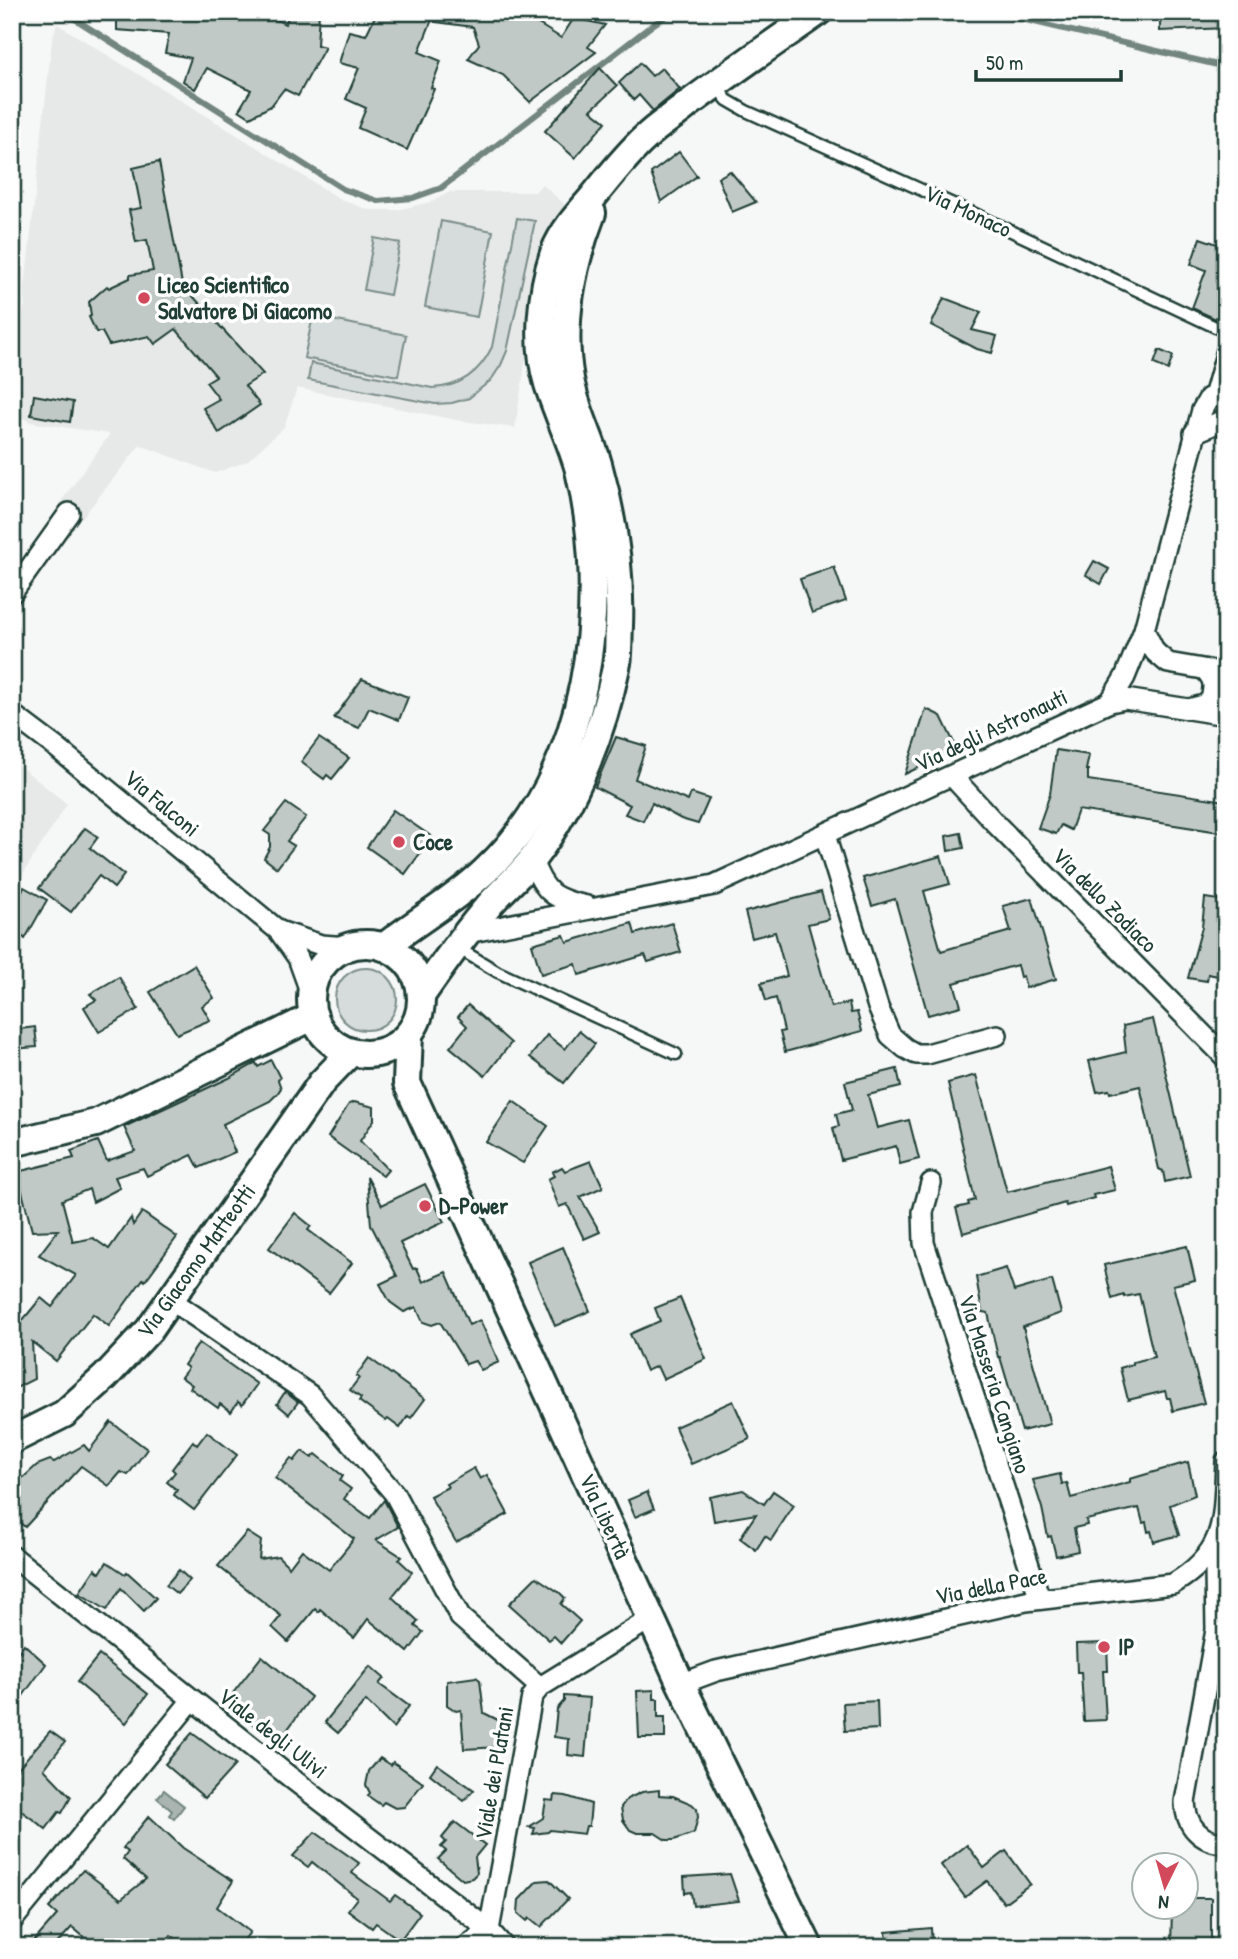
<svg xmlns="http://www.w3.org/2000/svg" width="1238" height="1959" font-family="'Patrick Hand',sans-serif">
<rect width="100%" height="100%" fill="#f6f7f7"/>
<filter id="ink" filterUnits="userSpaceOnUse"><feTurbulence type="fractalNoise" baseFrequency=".0143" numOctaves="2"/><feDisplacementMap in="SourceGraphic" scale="14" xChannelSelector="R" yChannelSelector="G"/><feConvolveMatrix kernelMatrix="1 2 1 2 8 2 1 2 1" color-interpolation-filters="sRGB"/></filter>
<g filter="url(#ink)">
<g fill="#e6e9e8">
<path d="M57 24 342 200 369 210H397L430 202 450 192H535L542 184 573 212 531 325 515 428 456 420 297 388 284 427 247 461 215 473 140 445 82 518 60 503 110 434 30 422 12 412V365L25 305 24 297 52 40Z"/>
<path d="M12 760 67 804 12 891Z"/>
</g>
<g fill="#d6dcdb" stroke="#7a8c88" stroke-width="2">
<path d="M517 218 535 221 507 351 501 365 491 380 469 398 452 403 435 404 308 380 311 363 432 388C460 387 480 372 492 347Z"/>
<path d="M441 221 493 231 477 317 425 307Z"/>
<path d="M374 238 400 243 390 295 364 290Z"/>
<path d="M313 316 406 335 398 376 304 358Z"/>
<circle cx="366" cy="999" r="31"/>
</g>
<path fill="#aab5b1" stroke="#72857f" stroke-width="2" d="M164 1790 184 1806 174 1819 169 1815 172 1811 157 1798Z"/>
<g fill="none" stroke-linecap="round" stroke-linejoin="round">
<g stroke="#72857f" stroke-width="6">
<path d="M64 12 343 189 378 201 413 198 441 188 651 26 672 12"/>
<path d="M991 12 1226 67"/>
</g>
</g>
<g fill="#c0c9c6" stroke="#1f3d34" stroke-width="2">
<path d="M117 12H260L285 24 291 12H319L317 45 325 47 298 96 284 89 271 106 250 117 239 110 251 90 207 68 195 89 183 81 191 58 165 53 169 34 117 30Z"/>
<path d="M377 12H435L419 52 441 61 431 88 434 89 407 150 358 128 366 108 346 99 359 68 339 63 349 31 366 35Z"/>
<path d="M436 12H519L561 38 574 18 605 25 588 47 596 52 530 102 503 75 468 59 479 44 473 27 435 22Z"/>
<path d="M1160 12H1226V28L1160 31Z"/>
<path d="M640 63 652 76 662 68 680 89 653 111 639 95 634 100 619 83Z"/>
<path d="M600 68 617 86 591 110 606 122 575 158 545 131Z"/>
<path d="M679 152 697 176 661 202 651 173Z"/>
<path d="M159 162 182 284 263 374 245 386 260 405 219 433 203 408 219 399 206 382 216 376 176 329 155 344 149 336 109 345 102 332H96L89 317 91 316 89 302 107 286 109 288 130 278V275L153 271 147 240 136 242 129 210 141 208 133 168Z"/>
<path d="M730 171 756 202 732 212 718 178Z"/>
<path d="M1200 238 1226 247V306L1221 305 1216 319 1192 308 1206 270 1191 264Z"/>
<path d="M944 298 981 312 972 330 997 336 992 353 977 349 931 325Z"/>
<path d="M1159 350 1173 356 1168 370 1154 364Z"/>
<path d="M34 395 73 402 70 422 31 415Z"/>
<path d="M1094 561 1109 569 1101 584 1086 575Z"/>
<path d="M834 567 846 601 812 613 800 579Z"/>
<path d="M362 679 408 697 399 720 369 708 359 728 334 718Z"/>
<path d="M926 709 941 716 957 749 905 774Z"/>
<path d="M616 737 646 746 635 779 688 801 691 793 709 799 698 824 681 819 652 803 643 821 625 814 630 805 595 787Z"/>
<path d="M319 738 349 758 332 779 327 775 324 779 301 762Z"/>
<path d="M1056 750 1089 755 1086 770H1088V780L1226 801V833L1078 810 1071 830 1061 825 1056 834 1038 828 1050 794Z"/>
<path d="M286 803 306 817 287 841 294 846 277 868 264 858 270 847V835L264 831Z"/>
<path d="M393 810 432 837 405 874 367 847Z"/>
<path d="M85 828 98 837 90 848 124 875 114 888 99 876 71 912 39 888Z"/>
<path d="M961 833 964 848 948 851 946 836Z"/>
<path d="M941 856 950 884 924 891 941 951 1011 931 1003 906 1032 898 1056 979 1026 988 1023 976 1020 977 1017 965 954 983 961 1006 928 1015 895 899 872 906 863 878Z"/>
<path d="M24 887 47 900 25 939 12 927V908Z"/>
<path d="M821 892 829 919 808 924 831 1007 849 1003 851 1013 857 1012 862 1031 785 1052 780 1032 784 1031 776 998 766 1001 761 983 787 976 775 932 752 938 745 912Z"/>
<path d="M1205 898 1226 901V959L1223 977 1208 974 1207 981 1188 978 1202 927Z"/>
<path d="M632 923 635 934 672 923 681 952 648 962 645 955 579 975 576 964 541 974 532 944 564 935 567 942Z"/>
<path d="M194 965 214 998 202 1006 210 1020 177 1034 150 992Z"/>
<path d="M119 977 138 1009 99 1032 84 1007 96 1000 90 994Z"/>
<path d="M468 1005 511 1043 485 1076 450 1047 467 1026 458 1017Z"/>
<path d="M1153 1019 1190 1176 1165 1182 1163 1171 1159 1169 1140 1086 1110 1093 1109 1090 1097 1092 1089 1061 1126 1052 1123 1026Z"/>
<path d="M35 1027 37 1047 12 1049V1030Z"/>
<path d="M579 1031 595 1044 564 1083 530 1057 547 1035 565 1049Z"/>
<path d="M271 1060 280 1078 278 1080 281 1088 277 1094 270 1101 223 1124 235 1152 199 1168 192 1155 147 1176 143 1168 115 1177 120 1188 93 1202 89 1189 62 1200 73 1242 93 1238 109 1249 131 1218 133 1225 142 1212 177 1237 145 1281 143 1279 109 1326 93 1314 56 1361 32 1342 34 1379 12 1390V1333L41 1298 52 1307 76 1275 39 1255 58 1230 32 1231 17 1172 74 1158 71 1151 98 1141 107 1161 135 1151 124 1127 229 1078 256 1063 258 1067Z"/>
<path d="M897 1069 901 1087 868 1095 877 1128 909 1120 919 1159 900 1164 896 1146 841 1160 833 1128 839 1126 836 1114 852 1110 845 1082Z"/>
<path d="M976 1075 1007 1192 1108 1166 1115 1190 1093 1195 1094 1198 1066 1206 1065 1203 963 1233 956 1208 969 1205 968 1202 975 1200 948 1083Z"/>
<path d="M513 1101 548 1126 523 1163 486 1142Z"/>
<path d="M354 1102 374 1107V1120L360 1141 388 1170 383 1176 328 1137 349 1104Z"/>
<path d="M591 1161 603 1187 580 1197 600 1232 584 1239 567 1204 559 1207 548 1179 554 1176 552 1172 562 1167 565 1171Z"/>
<path d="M367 1177 382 1205 425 1184 444 1222 400 1243 413 1269 417 1268 423 1282 446 1272 469 1325 480 1320 499 1362 481 1370 475 1361 466 1364 440 1322 432 1325 423 1322 416 1307 404 1312 390 1302 380 1284 397 1276 371 1225Z"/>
<path d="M295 1213 311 1226 308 1230 352 1263 329 1293 269 1248Z"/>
<path d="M1187 1246 1195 1280 1173 1285 1204 1403 1173 1411 1170 1398H1167L1165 1391 1128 1400 1120 1368 1133 1364V1362L1154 1357 1139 1294 1124 1297V1295L1112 1299 1104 1265Z"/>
<path d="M563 1247 590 1311 555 1326 528 1262Z"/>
<path d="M1006 1268 1014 1291 1052 1280 1061 1313 1023 1327 1050 1424 1022 1431 1000 1357H998L988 1313 982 1312 976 1277Z"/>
<path d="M680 1298 706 1359 663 1379 657 1366 646 1371 630 1334 660 1321 655 1308Z"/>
<path d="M199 1343 257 1384 242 1405 238 1402 231 1412 220 1404 218 1408 190 1388 192 1385 181 1377 188 1368 184 1365Z"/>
<path d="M369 1358 425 1399 411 1418 408 1416 400 1428 388 1419 386 1421 359 1401 361 1398 350 1390 359 1378 356 1376Z"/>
<path d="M285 1392 298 1402 289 1414 277 1404Z"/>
<path d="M733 1401 750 1439 691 1464 675 1427Z"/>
<path d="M111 1422 147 1449 128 1475 121 1472 109 1486 81 1466 25 1527 12 1516V1482L24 1477 37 1465 50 1460 54 1462 84 1445 89 1451Z"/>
<path d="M207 1432 237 1455 194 1510 174 1495 177 1490 167 1482 175 1472 172 1469 193 1441 197 1445Z"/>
<path d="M302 1451 312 1458 316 1454 343 1476 340 1481 351 1489 344 1499 370 1518 384 1500 398 1527 376 1540 402 1557 399 1560 412 1572 392 1597 418 1621 415 1626 423 1632 408 1652 368 1619 354 1638 320 1609 318 1612 315 1609 288 1642 272 1627 281 1616 218 1566 247 1532 261 1541 259 1559 278 1556 289 1567 302 1550 329 1570 354 1539 275 1478 291 1458 294 1461Z"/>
<path d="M1188 1462 1195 1495 1170 1505 1179 1535 1154 1542 1151 1531 1148 1532 1146 1522 1143 1523 1139 1508 1086 1520 1087 1525 1074 1528 1078 1551 1056 1556 1051 1536 1048 1537 1042 1508 1033 1480 1060 1474 1062 1484 1067 1483 1071 1498 1130 1482V1479Z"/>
<path d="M474 1468 480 1479 487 1475 508 1514 456 1542 430 1496 448 1487 446 1484Z"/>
<path d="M743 1490 764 1504 773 1491 794 1505 771 1540 765 1536 756 1550 740 1538 756 1514 714 1521 710 1497Z"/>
<path d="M647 1492 654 1509 635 1517 628 1500Z"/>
<path d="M107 1562 125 1574 127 1572 156 1598 144 1611 121 1588 107 1610 79 1593 95 1569 100 1573Z"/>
<path d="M179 1570 190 1580 177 1594 166 1585Z"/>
<path d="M536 1577 560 1593 565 1598 561 1604 580 1621 561 1643 554 1636 549 1640 509 1604Z"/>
<path d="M1107 1643 1108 1671H1103L1106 1720 1084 1721 1081 1672H1077L1076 1644Z"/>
<path d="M24 1644 46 1664 12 1711V1661Z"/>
<path d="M99 1655 148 1694 126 1723 77 1682Z"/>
<path d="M262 1656 311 1697 277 1744 226 1702Z"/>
<path d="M370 1666 384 1678 379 1684 409 1706 393 1728 366 1701 338 1733 325 1722Z"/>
<path d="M476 1677 480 1680 484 1713 498 1720 500 1747 464 1749 461 1710 456 1711 447 1705V1681Z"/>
<path d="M654 1690V1699H658V1717H665V1738H639L637 1691Z"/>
<path d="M564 1696 590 1698 585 1757 568 1755 569 1739 554 1737 557 1709 564 1701Z"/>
<path d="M877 1701 878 1729 845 1731 843 1703Z"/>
<path d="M50 1731 65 1742 44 1769 71 1797 62 1813 59 1812 46 1829 12 1804V1775Z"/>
<path d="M192 1733 235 1765 205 1798 165 1764Z"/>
<path d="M380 1758 391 1765 393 1762 423 1783 404 1807 395 1808 384 1802 381 1805 368 1796 370 1793 366 1785 369 1771Z"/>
<path d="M437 1764 474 1790 464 1801 430 1774Z"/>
<path d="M659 1790V1795L673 1796 692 1804 697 1809 698 1817 694 1833 674 1840H666L655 1833H637L630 1830 623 1820 621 1807 627 1799 642 1792Z"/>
<path d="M555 1795 566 1796 591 1804 589 1826H586L584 1834 550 1830 548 1832 533 1834 535 1828 529 1827 543 1818 546 1800 554 1801Z"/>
<path d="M149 1816 183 1848 233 1881 217 1907 250 1932 239 1947H212L200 1938 194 1947H187L171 1935 161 1947H96L72 1927 54 1947H29L57 1915 49 1908 83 1870 121 1899 146 1879 123 1859 128 1852 123 1848Z"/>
<path d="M455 1822 485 1845 475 1857 477 1873 472 1878 463 1880 438 1859 446 1851 441 1847 446 1842 442 1838Z"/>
<path d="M315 1832 359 1863 352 1873 390 1901 395 1895 420 1913 400 1940 376 1923 372 1928 348 1910 357 1898 312 1862 308 1867 293 1856Z"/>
<path d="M967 1845 984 1868 1006 1851 1030 1884 1004 1903 987 1881 965 1897 941 1865Z"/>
<path d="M730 1874 739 1901 693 1906 691 1892 685 1893 684 1877Z"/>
<path d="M549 1880 568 1899 541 1927 530 1918 527 1921 518 1913 519 1900 537 1881Z"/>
<path d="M1186 1898H1211V1947H1171L1172 1907H1186Z"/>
<path d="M931 1928 932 1947H888L886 1932Z"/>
</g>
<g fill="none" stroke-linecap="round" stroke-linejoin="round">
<defs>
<g id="lane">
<path d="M717 87 727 100 746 111 973 213 1226 332"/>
<path d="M1209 398 1226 337"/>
<path d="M456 947 498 972 676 1054"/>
</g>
<g id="street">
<path d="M1194 433 1226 419"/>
<path d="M12 593 69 513"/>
<path d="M1144 630 1155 652 1168 663 1226 673"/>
<path d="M1110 702 1125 699 1226 715"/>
<path d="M1189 709 1204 705 1211 700C1214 686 1215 680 1205 670"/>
<path d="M12 714 57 748 279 931 298 958 311 994"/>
<path d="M952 776 995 823 1226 1058"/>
<path d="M825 835 878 1007 890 1035 905 1048 916 1054H927L997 1035"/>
<path d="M532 860C544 893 553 899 587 906"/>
<path d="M279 931 321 945 348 947"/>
<path d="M467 933 714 885 1110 702 1125 677 1144 630 1202 410 1209 398 1226 396"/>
<path d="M931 1183 923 1212 924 1243 1040 1599"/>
<path d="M171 1300 310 1395 394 1493 460 1617 540 1687"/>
<path d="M1211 1551 1215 1570 1216 1630 1185 1802C1186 1826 1201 1843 1226 1843"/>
<path d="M12 1556 295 1781 489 1930 504 1947"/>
<path d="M681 1684 716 1671 1026 1601 1173 1584C1228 1551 1223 1519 1226 1461"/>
<path d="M12 1921 192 1700"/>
<path d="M466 1947 489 1930 532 1697 540 1687 652 1618"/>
</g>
<g id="secondary">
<circle cx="366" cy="999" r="55"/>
<path d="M384 947C416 921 455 900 485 871 590 774 611 604 579 470 571 441 557 413 548 384 536 345 541 291 554 253 562 232 578 214 593 197 610 176 626 155 646 137 658 125 674 116 687 105 730 73 774 43 818 12"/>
<path d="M421 996C443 964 465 933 491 903 505 887 522 874 534 857 576 801 603 731 617 663 619 652 618 639 619 626 621 572 613 517 598 464 590 436 575 408 570 379 560 324 572 264 592 213"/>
<path d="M409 1034 407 1083 681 1684 809 1947"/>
<path d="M12 1143 96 1123 314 1016"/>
<path d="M12 1440 64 1414 105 1377 149 1330 322 1082 351 1052"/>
</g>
</defs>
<use href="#lane" stroke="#1f3d34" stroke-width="15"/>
<use href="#street" stroke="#1f3d34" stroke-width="24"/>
<use href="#secondary" stroke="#1f3d34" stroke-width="32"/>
<use href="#lane" stroke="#fff" stroke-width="10"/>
<use href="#street" stroke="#fff" stroke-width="19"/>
<use href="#secondary" stroke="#fff" stroke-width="26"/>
</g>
</g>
<g fill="#d1495b" stroke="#fff" stroke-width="2.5">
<circle cx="144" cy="298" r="7"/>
<circle cx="399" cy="842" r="7"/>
<circle cx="425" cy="1206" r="7"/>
<circle cx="1104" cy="1647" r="7"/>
</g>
<g text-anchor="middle" stroke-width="7" stroke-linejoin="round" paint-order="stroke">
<g font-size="23" fill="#1f3d34" stroke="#fff">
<text transform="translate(968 211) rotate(25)" y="8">Via Monaco</text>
<text transform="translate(991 730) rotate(-25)" y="8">Via degli Astronauti</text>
<text transform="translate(162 803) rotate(40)" y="8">Via Falconi</text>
<text transform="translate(1105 900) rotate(45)" y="8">Via dello Zodiaco</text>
<text transform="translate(196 1261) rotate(-54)" y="8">Via Giacomo Matteotti</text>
<text transform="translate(995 1384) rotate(72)" y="8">Via Masseria Cangiano</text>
<text transform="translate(605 1516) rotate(65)" y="8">Via Libertà</text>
<text transform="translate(991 1586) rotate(-11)" y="8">Via della Pace</text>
<text transform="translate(273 1733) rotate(38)" y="8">Viale degli Ulivi</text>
<text transform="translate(494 1773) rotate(-80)" y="8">Viale dei Platani</text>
</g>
<g font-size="23" font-weight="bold" fill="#1f3d34" stroke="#fff" text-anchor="start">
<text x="158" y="293">Liceo Scientifico<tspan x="158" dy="26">Salvatore Di Giacomo</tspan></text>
<text x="413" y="850">Coce</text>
<text x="439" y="1214">D-Power</text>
<text x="1118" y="1655">IP</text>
</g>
</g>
<rect width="1238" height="1959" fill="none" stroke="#fff" stroke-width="42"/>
<rect x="21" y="21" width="1196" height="1917" fill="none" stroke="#1f3d34" stroke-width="2.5" filter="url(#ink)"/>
<g transform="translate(1165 1886) rotate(185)"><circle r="33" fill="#ffffff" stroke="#a5b1ae" stroke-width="2"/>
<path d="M0-5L12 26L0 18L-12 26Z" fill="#d1495b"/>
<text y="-10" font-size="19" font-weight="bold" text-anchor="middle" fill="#1f3d34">N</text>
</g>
<path d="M976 70v10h145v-10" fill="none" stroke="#1f3d34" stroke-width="3.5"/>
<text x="986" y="70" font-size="21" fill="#1f3d34" stroke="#ffffff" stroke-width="5" paint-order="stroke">50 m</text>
</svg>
